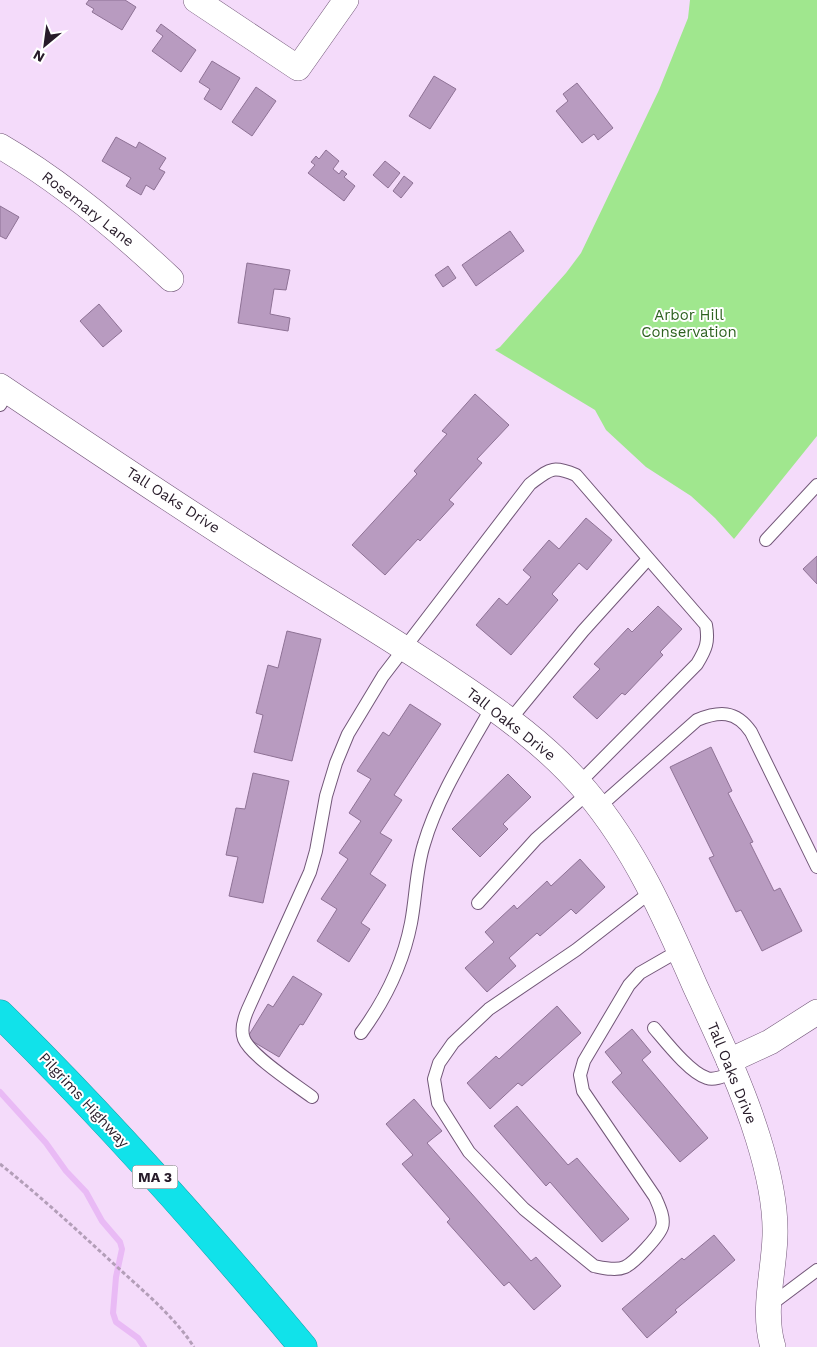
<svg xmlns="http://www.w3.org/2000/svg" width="817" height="1347" font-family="'Work Sans',sans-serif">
<rect width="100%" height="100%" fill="#f4dbfa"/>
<path fill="#a0e78e" d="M690 0H817V436L734 539 715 518 691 496 646 467 606 430 595 410 495 350 500 347 566 273 581 253 659 90 688 18Z"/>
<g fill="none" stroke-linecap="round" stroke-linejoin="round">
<path stroke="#e9baf5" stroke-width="6" d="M0 1092 46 1143 66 1171 86 1192 102 1221 120 1242 122 1249 116 1277 113 1313 116 1322 138 1338 144 1347"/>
</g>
<g fill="#b89bc0" stroke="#8e7295">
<path d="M89 0H125L136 7 122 30 92 12 94 9 86 4Z"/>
<path d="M161 24 196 50 181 72 152 51 163 36 156 31Z"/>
<path d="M212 61 240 78 221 110 204 99 210 89 199 82Z"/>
<path d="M434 76 456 89 430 129 409 116Z"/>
<path d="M577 83 613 128 598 140 594 134 582 143 556 111 568 101 563 94Z"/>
<path d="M256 87 276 101 252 136 232 122Z"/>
<path d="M116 137 136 148 139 142 166 158 159 169 165 172 154 190 146 185 141 195 126 186 131 178 102 161Z"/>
<path d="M326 150 339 161 333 169 339 174 342 170 347 174 344 177 355 186 344 201 308 173 315 165 311 162 316 156 319 159Z"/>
<path d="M385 161 400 173 388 188 373 175Z"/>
<path d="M404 176 413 183 401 198 393 191Z"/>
<path d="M0 206 19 217 6 239 0 236Z"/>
<path d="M510 231 524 251 476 286 462 265Z"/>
<path d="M247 263 290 270 286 290 274 289 270 314 290 318 288 331 238 323Z"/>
<path d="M448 266 456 278 443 287 435 275Z"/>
<path d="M99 304 122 331 103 347 80 321Z"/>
<path d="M475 394 509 425 477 459 482 463 449 500 454 504 420 541 418 539 385 575 352 545 417 474 414 471 447 434 442 431Z"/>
<path d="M586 518 612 540 587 570 579 563 552 594 558 600 511 655 476 625 499 598 507 605 531 577 523 570 549 540 559 549Z"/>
<path d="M817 556V584L803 569Z"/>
<path d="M658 606 682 629 660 652 663 655 625 695 622 693 597 719 573 697 600 669 594 664 628 628 632 632Z"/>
<path d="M287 631 321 639 292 761 254 752 263 715 256 713 268 665 278 668Z"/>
<path d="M410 704 441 724 394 795 402 800 380 833 392 840 370 874 386 885 361 923 370 929 349 962 317 941 337 909 321 899 348 859 339 853 361 821 349 813 371 779 357 771 383 732 389 736Z"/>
<path d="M711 747 732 791 728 793 753 842 750 843 774 891 780 888 802 931 762 951 741 910 736 912 709 858 714 856 670 767Z"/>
<path d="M253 773 289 781 263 903 229 896 238 857 226 855 236 808 245 809Z"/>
<path d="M508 774 531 797 503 824 508 829 480 857 452 829Z"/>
<path d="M580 859 605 887 576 914 571 909 540 936 537 933 509 958 516 966 487 992 465 968 494 942 485 932 514 905 517 909 547 881 551 886Z"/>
<path d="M293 976 322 994 303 1025 300 1024 279 1057 247 1038 268 1004 273 1007Z"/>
<path d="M557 1006 581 1033 522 1086 518 1083 490 1109 467 1083 496 1056 499 1059Z"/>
<path d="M632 1029 651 1052 642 1060 708 1138 680 1162 612 1082 622 1073 605 1052Z"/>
<path d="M414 1099 442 1131 427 1143 531 1261 536 1257 561 1286 534 1310 509 1282 504 1286 447 1222 450 1219 402 1164 413 1155 386 1124Z"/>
<path d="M517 1106 568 1165 577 1158 629 1219 602 1242 550 1182 546 1186 494 1126Z"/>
<path d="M714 1235 735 1260 675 1310 677 1312 647 1338 622 1309 682 1258 684 1260Z"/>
</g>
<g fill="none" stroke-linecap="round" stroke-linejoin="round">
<defs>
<g id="lane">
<path d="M0 405 8 392"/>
<path d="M766 540 817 485"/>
<path d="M510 720 583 631 648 559"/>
<path d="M599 807 697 720C719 711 736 710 751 732L817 867"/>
<path d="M652 891 576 950 489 1009 453 1043 439 1063 434 1079 438 1103 469 1152 524 1209 594 1266C604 1268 616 1271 625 1267 634 1263 659 1236 662 1227 665 1218 659 1206 655 1197L583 1091 580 1075 584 1061 629 985 640 973 680 950"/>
<path d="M478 903 536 839 588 793"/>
<path d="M654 1028C666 1042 690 1073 707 1078 715 1081 726 1075 734 1072"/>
<path d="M361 1033C386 999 403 964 411 923 416 897 416 869 424 844 438 796 468 750 492 707"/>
<path d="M312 1097C296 1085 251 1056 244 1039 240 1029 244 1018 248 1009L310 872 316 851 326 796 336 763 348 734 383 676 530 484C550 469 552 465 576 475L706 625C709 642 706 649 697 664L579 783"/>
<path d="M769 1306 817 1270"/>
</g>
<g id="street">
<path d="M196 0 298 68 346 0"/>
<path d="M0 146C62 182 119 230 171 279"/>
<path d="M0 386C95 450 190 514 287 575 343 610 400 644 454 681 502 713 549 747 586 791 635 849 665 917 695 986 718 1036 742 1086 758 1138 768 1170 776 1203 775 1236 774 1272 762 1311 773 1347"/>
<path d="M729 1061 770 1042 817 1012"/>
</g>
<path id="highway" d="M0 1014C107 1119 207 1232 303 1347"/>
</defs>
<use href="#lane" stroke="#725778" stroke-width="14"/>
<use href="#street" stroke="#725778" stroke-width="26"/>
<use href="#highway" stroke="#199ca6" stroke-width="29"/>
<path stroke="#b39eb8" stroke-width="3" stroke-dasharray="4 2.5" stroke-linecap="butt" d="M0 1164C40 1196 77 1230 115 1265 143 1291 173 1315 194 1347"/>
<use href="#lane" stroke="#fff" stroke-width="12"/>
<use href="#street" stroke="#fff" stroke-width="25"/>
<use href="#highway" stroke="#11e2ea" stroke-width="28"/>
</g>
<g text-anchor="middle" stroke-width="4" stroke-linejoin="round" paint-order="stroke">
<rect fill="#fff" stroke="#685f69" stroke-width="1" x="132.5" y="1165.5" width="45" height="23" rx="4"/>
<g font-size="14" font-weight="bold" fill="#271b29">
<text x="155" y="1182">MA 3</text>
</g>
<g font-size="15" fill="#271b29" stroke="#fff">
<text transform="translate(88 209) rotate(38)" y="5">Rosemary Lane</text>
<text transform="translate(173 500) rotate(33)" y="5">Tall Oaks Drive</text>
<text transform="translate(511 724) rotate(38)" y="5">Tall Oaks Drive</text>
<text transform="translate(732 1073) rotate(68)" y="5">Tall Oaks Drive</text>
<text transform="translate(84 1100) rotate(47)" y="5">Pilgrims Highway</text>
</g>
<g font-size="15" fill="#2e6220" stroke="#fff">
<text x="689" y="320">Arbor Hill<tspan x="689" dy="17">Conservation</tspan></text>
</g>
</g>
<g transform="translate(45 45) rotate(209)" stroke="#ffffff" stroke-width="4" paint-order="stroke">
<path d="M0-4L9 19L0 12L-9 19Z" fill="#271b29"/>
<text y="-8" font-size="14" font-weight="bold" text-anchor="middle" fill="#271b29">N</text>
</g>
</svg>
